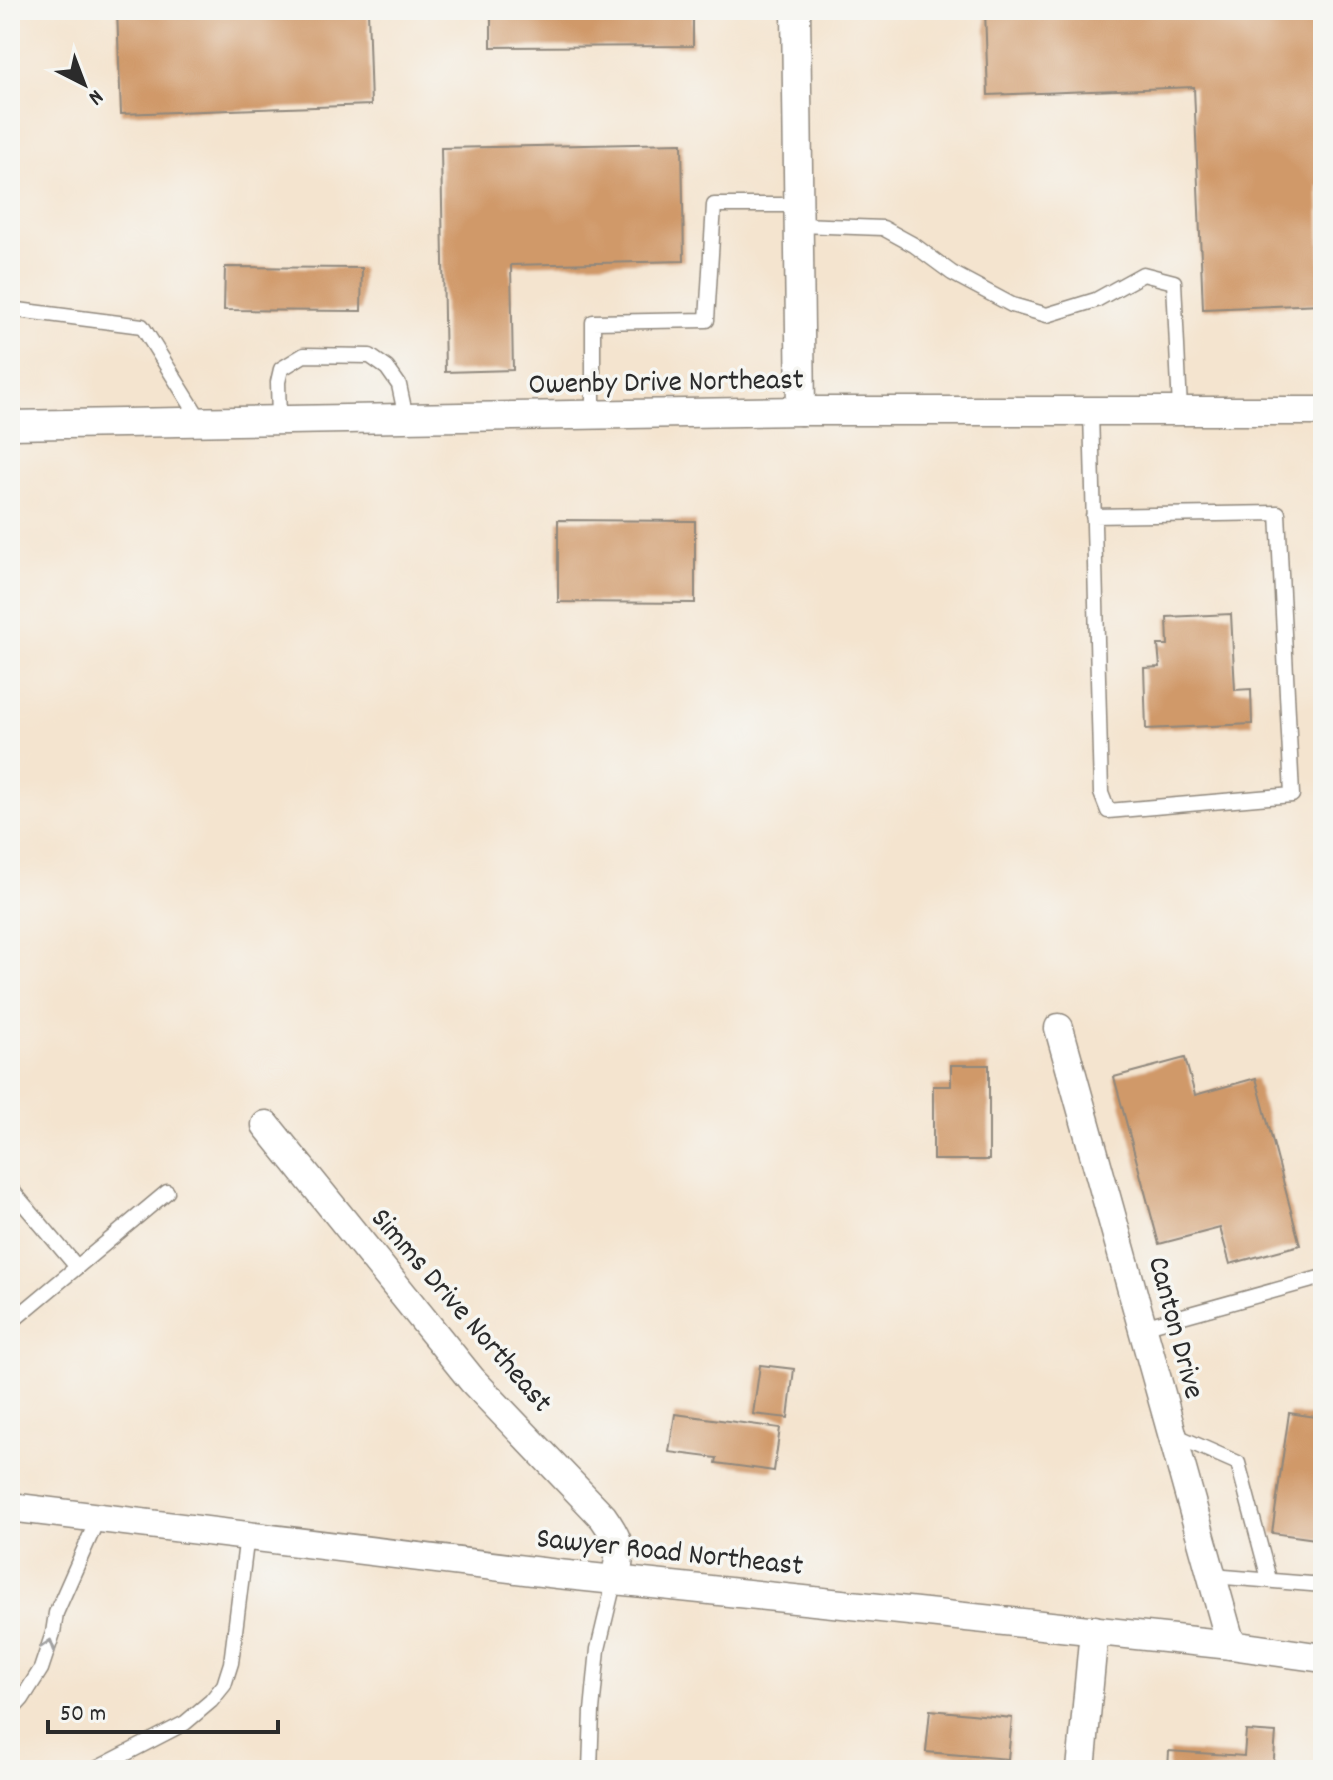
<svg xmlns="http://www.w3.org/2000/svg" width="1333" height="1780" font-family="Dekko,sans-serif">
<rect width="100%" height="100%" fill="#f6f6f2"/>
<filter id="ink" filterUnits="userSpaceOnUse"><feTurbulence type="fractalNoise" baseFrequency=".0125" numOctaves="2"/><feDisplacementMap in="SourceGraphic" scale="16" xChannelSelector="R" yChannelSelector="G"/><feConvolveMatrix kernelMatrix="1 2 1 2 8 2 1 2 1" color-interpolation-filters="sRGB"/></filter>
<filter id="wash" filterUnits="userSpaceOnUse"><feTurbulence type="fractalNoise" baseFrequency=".006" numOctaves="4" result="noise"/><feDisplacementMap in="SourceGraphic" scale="32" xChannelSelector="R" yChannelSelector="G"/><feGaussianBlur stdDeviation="1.8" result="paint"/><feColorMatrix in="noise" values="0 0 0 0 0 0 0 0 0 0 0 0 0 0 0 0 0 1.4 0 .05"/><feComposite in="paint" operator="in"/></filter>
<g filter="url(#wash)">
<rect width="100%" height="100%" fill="#f4e4cf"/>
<g id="blocks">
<g fill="#d09969">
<path d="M117 10H368L371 105 121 114Z"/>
<path d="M491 10H693V46L491 47Z"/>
<path d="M985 10H1323V186H1318L1322 304 1203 309 1194 87 988 95Z"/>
<path d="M682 143 684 261 511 265 513 370 445 372 441 148Z"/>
<path d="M225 267 362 268 361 311 224 310Z"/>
<path d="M558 520 695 521V603L558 602Z"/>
<path d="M1231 614 1235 690 1251 689 1252 724 1146 729 1144 668 1160 667 1158 645H1168L1167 617Z"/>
<path d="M1185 1058 1195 1095 1256 1078 1300 1245 1230 1264 1220 1228 1159 1244 1114 1077Z"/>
<path d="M951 1065H989V1160H933V1086H951Z"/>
<path d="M760 1365 794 1369 788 1418 753 1414Z"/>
<path d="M1289 1413 1323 1418V1540L1272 1533Z"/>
<path d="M675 1414 780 1428 774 1471 716 1463 717 1458 669 1452Z"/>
<path d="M930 1710 1012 1718 1008 1759 926 1752Z"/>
<path d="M1246 1731 1276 1733 1273 1770H1168L1169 1751 1244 1756Z"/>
</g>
</g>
</g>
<g filter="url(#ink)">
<use href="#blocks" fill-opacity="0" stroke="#90887d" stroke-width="2"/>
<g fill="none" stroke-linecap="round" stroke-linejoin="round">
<defs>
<g id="lane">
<path d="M799 225 883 228 914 245 952 273 1012 305 1047 315 1096 300 1143 274 1174 282 1180 410"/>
<path d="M10 309 142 326 201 421"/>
<path d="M1091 411 1101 793 1108 811 1292 795 1278 513 1093 516"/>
<path d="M593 415V322L707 320 714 205H798"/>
<path d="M279 420 278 382 281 369 304 355 370 356 387 368 399 385 406 418"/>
<path d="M10 1188 77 1267"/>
<path d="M10 1323 167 1192"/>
<path d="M1143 1327 1323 1277"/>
<path d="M1172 1434 1238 1463 1269 1579"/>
<path d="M1212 1576 1323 1585"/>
<path d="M10 1712 22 1699 41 1669 53 1633 56 1613 98 1518"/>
<path d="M94 1770 185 1723 211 1701 224 1685 231 1663 247 1535"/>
<path d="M590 1770 592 1711 598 1649 615 1578"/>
</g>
<g id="street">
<path d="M796 10 801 411"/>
<path d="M10 425 801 411H1323"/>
<path d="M1059 1028 1231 1645"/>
<path d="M266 1125 472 1380 603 1517C620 1541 623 1550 615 1578"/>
<path d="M10 1507 558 1574 1231 1645 1323 1658"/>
<path d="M1081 1770 1094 1630"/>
</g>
</defs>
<use href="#lane" stroke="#90887d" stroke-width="17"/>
<use href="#street" stroke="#90887d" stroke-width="31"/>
<use href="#lane" stroke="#fff" stroke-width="14"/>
<use href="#street" stroke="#fff" stroke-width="28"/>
</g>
<defs><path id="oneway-chevron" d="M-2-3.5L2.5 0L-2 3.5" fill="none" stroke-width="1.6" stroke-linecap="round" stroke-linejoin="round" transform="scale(2)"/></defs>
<use stroke="#a0a0a0" href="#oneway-chevron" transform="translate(49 1645) rotate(-73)"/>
</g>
<g text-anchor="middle" stroke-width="7" stroke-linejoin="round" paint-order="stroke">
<g font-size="30" fill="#2b2b2b" stroke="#f6f6f2">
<text transform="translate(666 380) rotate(-1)" y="10">Owenby Drive Northeast</text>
<text transform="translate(463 1309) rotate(49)" y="10">Simms Drive Northeast</text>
<text transform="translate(1178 1327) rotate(75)" y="10">Canton Drive</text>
<text transform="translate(670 1550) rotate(6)" y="10">Sawyer Road Northeast</text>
</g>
</g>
<rect width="1333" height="1780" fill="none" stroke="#f6f6f2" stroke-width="40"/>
<g transform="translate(84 84) rotate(138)" stroke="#f6f6f2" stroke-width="6" paint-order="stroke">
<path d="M0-6L14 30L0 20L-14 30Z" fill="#2b2b2b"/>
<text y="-12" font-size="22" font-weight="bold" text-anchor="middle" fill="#2b2b2b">N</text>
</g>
<path d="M48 1720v12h230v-12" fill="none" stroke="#2b2b2b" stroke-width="4"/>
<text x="60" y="1720" font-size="24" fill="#2b2b2b" stroke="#f6f6f2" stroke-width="6" paint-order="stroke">50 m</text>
</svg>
